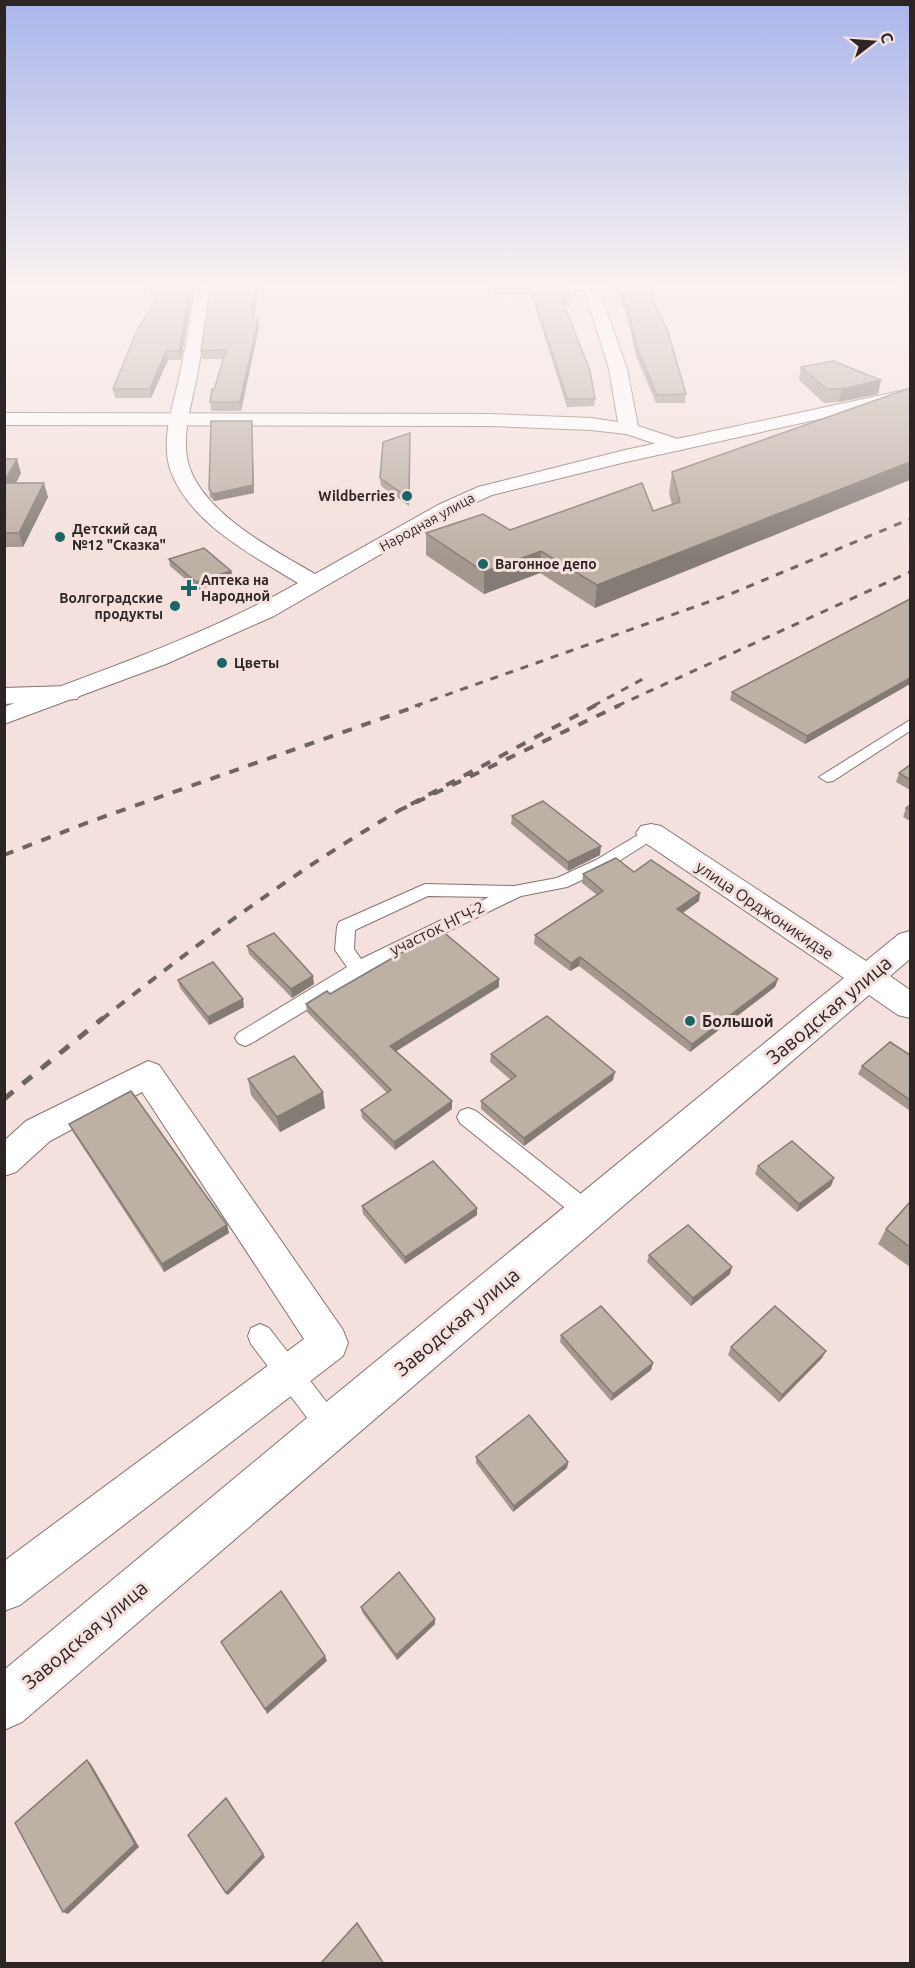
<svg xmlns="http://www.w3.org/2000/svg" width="915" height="1968" font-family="Ubuntu,sans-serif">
<rect width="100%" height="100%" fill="#f4e1dd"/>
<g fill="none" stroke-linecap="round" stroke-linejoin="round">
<defs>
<g id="service">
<path d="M590 285 593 286V290L541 292 537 289 541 286Z"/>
<path d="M910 720V731L833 781 827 782 819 777Z"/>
<path d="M651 827 657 829 660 833 657 837 608 868 567 887 521 896 389 960 252 1043 245 1046 238 1043 235 1038 238 1033 347 967 335 950 337 927 339 922 425 884 514 886 557 878 596 860ZM428 896 489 897 361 959 354 949 355 930Z"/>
<path d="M468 1108 476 1111 596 1206 599 1213 596 1220 588 1223 580 1220 460 1123 457 1117 460 1111Z"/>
<path d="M260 1324 269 1328 339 1418 343 1427 339 1436 330 1440 321 1436 251 1344 248 1336 251 1328Z"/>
</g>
<path id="pedestrian" d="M148 1061 159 1065 343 1330 348 1343 343 1356 20 1605 4 1611V1561L304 1339 142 1092 50 1141 16 1172 4 1176V1141L26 1121Z"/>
<g id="minor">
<path d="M582 283H597L627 369 638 426 684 441 687 445 684 449 677 451 626 434 591 430 490 426 4 425V413L490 414 591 418 618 422 609 369Z"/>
<path d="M68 686 77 689 81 694 77 699 4 704V688Z"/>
<path d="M651 824 661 826 866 961 899 934 910 931V959L890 976 910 990V1018L898 1015 869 995 22 1722 4 1730V1670L314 1412 844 978 641 840 636 833 641 826Z"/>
</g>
<path id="tertiary" d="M196 283H211C207 312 204 341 198 370 193 401 179 438 190 469 208 516 274 550 315 574L438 505 478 487 625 450 910 389V399L626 462 492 495 452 513 274 616 166 664 4 724V707C104 670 206 635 298 583 253 556 189 523 170 469 160 437 175 401 181 369 187 341 191 312 196 283Z"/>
</defs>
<use href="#service" stroke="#847470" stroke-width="2"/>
<use href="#pedestrian" stroke="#847470" stroke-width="2"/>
<use href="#minor" stroke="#847470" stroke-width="2"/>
<use href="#tertiary" stroke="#847470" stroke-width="2"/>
<use href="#service" fill="#fff" fill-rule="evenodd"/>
<use href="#pedestrian" fill="#fff" fill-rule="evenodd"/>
<use href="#minor" fill="#fff" fill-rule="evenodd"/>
<use href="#tertiary" fill="#fff" fill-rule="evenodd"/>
<g stroke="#6f6462" stroke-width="3" stroke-dasharray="8 8" stroke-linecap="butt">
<path d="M415 706 728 595 910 519"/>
<path d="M593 706 643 679"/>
<path d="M617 706 910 572"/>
</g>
<g stroke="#6f6462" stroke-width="4" stroke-dasharray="10 10" stroke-linecap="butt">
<path d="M596 705 400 810 620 705"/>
<path d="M4 855 89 822 420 705"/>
<path d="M101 1020C197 944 294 871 400 810"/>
</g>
<path stroke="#6f6462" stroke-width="5" stroke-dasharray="12 12" stroke-linecap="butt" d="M4 1099 103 1018"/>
</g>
<g fill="#a3978e">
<path d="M194 283 181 360H168L151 398H115L113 389 156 298H150L149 290Z"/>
<path d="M493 283H550L527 284 525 286 527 288 568 286 570 299V306H564L595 399 594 406 567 407 531 294 495 295Z"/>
<path d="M613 283H651L654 303 686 394 685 403H656L636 356 627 316Z"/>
<path d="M894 283H910V289H900Z"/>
<path d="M254 318 258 319 259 327 241 411H211L210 402 223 359H202L201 351Z"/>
<path d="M801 367 881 380 878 394 839 402 824 403 799 380Z"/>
<path d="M910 388 595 608 540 573 484 594 426 555V533L510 530 653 511 672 505 669 493 672 472Z"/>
<path d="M252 421 254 493 214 501 210 497 209 489Z"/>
<path d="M410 433 409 506 381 486 380 478Z"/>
<path d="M4 459 21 473 16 483 48 497 23 547H4Z"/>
<path d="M169 559 231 571 233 578 198 590 170 566Z"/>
<path d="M910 599V684L805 744 730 700 732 692Z"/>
<path d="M910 765V790L896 782 899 773Z"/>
<path d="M910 805V821L903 817 906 808Z"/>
<path d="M512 816 600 855 568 871 511 824Z"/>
<path d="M634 872 700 893 699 901 683 913 778 979 775 987 690 1052 579 966 570 971 534 944 535 935 597 895 582 883 583 874Z"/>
<path d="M247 946 314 984 292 998 249 954Z"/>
<path d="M499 979V987L396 1051 452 1101V1109L395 1150 362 1118 361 1110 387 1093 307 1012 306 1004 330 994Z"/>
<path d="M178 980 244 1007 209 1025 180 988Z"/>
<path d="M491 1054 613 1080 524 1146 481 1109V1101L511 1080 490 1062Z"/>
<path d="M910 1055V1111L858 1074 862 1066Z"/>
<path d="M248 1079 325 1108 280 1132 251 1095Z"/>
<path d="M69 1124 227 1225 229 1233 164 1272 73 1132Z"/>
<path d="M758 1166 831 1186 797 1212 755 1174Z"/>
<path d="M910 1202V1267L878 1244 886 1229Z"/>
<path d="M362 1206 477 1215 405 1264 363 1214Z"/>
<path d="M649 1255 730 1274 691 1306 647 1262Z"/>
<path d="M561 1335 653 1363 651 1370 611 1401 560 1342Z"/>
<path d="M731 1347 822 1358 779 1402 728 1355Z"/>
<path d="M476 1457 568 1462 567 1468 513 1512 476 1463Z"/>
<path d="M361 1607 435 1619V1624L397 1660 362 1612Z"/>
</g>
<g fill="#847b74">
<path d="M191 283H194L181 360 179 351Z"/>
<path d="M257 283H259L253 326 252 317Z"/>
<path d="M258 319 259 327 241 411 240 402Z"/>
<path d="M166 351 168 360 151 398 150 389Z"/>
<path d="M881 380 878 394 839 402 842 389Z"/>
<path d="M252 421 254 493 214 501 213 494Z"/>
<path d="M17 459 21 473 8 497 4 482Z"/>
<path d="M910 462V480L595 608 597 585Z"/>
<path d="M44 483 48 497 23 547 19 533Z"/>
<path d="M541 551 540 573 484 594V572Z"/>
<path d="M231 571 233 578 198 590 196 582Z"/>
<path d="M910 678V684L805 744 807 736Z"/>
<path d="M601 846 600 855 568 871V862Z"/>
<path d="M700 893 699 901 676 917 677 909Z"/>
<path d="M580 957 579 966 570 971 571 963Z"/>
<path d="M313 976 314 984 292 998 291 989Z"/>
<path d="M499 979V987L390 1055V1046Z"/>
<path d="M778 979 775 987 690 1052 692 1044Z"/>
<path d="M243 999 244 1007 209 1025 208 1017Z"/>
<path d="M615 1072 613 1080 524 1146V1138Z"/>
<path d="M323 1092 325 1108 280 1132 277 1117Z"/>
<path d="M452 1101V1109L395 1150 394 1142Z"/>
<path d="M834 1178 831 1186 797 1212 799 1204Z"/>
<path d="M477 1208V1215L405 1264V1257Z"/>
<path d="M227 1225 229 1233 164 1272 162 1264Z"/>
<path d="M732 1267 730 1274 691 1306 693 1298Z"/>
<path d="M826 1351 822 1358 779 1402 782 1395Z"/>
<path d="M653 1363 651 1370 611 1401 613 1394Z"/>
<path d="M568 1462 567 1468 513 1512 514 1506Z"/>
<path d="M435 1619V1624L397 1660 396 1655Z"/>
<path d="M325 1656 327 1661 267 1714 265 1709Z"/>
<path d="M87 1760 91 1764 139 1847 68 1914 63 1912Z"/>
<path d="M226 1798 265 1857 228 1895 226 1893Z"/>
</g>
<g fill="#bdb0a5" stroke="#847b74" stroke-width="1.5">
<path d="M152 283H191L179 351H166L150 389H113L135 335 161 290H149Z"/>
<path d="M211 283H257L252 317 258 319 240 402H210L212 389 214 390 226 350 201 351Z"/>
<path d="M494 283H522L527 288 568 286 570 299H562L590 371 595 399H567L531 288H495Z"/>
<path d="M617 283H651L654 303 667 329 686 394 657 395 637 348 628 309Z"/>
<path d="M833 361 881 380 842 389H827L801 367Z"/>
<path d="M910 388V462L597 585 541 551 484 572 426 533 483 514 510 530 642 483 653 511 680 502 672 472Z"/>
<path d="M211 421H252L253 485 213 494 209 489Z"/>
<path d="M410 433 409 498 380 478 383 442Z"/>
<path d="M4 459H17L4 482Z"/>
<path d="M4 483H44L19 533H4Z"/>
<path d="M204 548 231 571 196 582 169 559Z"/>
<path d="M910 599V678L807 736 732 692Z"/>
<path d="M910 765V780L899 773Z"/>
<path d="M543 801 601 846 568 862 512 816Z"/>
<path d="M910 805V810L906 808Z"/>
<path d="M616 858 634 872 651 860 700 893 677 909 778 979 692 1044 580 957 571 963 535 935 603 891 583 874Z"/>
<path d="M441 930 499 979 390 1046 452 1101 394 1142 361 1110 391 1090 306 1004 327 991 330 994Z"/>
<path d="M274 933 313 976 291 989 247 946Z"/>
<path d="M213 962 243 999 208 1017 178 980Z"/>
<path d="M547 1016 615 1072 524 1138 481 1101 516 1076 491 1054Z"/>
<path d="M890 1042 910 1055V1100L862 1066Z"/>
<path d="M294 1056 323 1092 277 1117 248 1079Z"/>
<path d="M131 1091 227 1225 162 1264 69 1124Z"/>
<path d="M792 1141 834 1178 799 1204 758 1166Z"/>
<path d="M433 1161 477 1208 405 1257 362 1206Z"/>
<path d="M910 1202V1247L886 1229Z"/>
<path d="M688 1225 732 1267 693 1298 649 1255Z"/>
<path d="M601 1306 653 1363 613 1394 561 1335Z"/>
<path d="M775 1306 826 1351 782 1395 731 1347Z"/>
<path d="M529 1415 568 1462 514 1506 476 1457Z"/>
<path d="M399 1572 435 1619 396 1655 361 1607Z"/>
<path d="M281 1591 325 1656 265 1709 221 1642Z"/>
<path d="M87 1760 135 1844 63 1912 15 1823Z"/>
<path d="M226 1798 263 1854 226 1893 188 1835Z"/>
<path d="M357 1923 384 1964H320Z"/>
</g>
<linearGradient id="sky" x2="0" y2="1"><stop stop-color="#aab5ea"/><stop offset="0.51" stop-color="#faf2f0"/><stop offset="1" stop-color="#faf2f0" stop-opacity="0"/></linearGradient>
<rect width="915" height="559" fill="url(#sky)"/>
<g fill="#186666" stroke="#f4e1dd" stroke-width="2">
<circle cx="407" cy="496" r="6"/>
<circle cx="60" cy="537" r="6"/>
<circle cx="483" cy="564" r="6"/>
<path d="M186 579h6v6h6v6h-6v6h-6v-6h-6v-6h6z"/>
<circle cx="175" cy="606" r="6"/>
<circle cx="222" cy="663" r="6"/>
<circle cx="690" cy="1021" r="6"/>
</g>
<g text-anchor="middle" stroke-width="6" stroke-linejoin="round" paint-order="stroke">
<g font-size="14" font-weight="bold" fill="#2c2524" stroke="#f4e1dd" text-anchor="start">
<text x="395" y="501" text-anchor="end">Wildberries</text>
<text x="72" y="534">Детский сад<tspan x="72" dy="16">№12 "Сказка"</tspan></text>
<text x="495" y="569">Вагонное депо</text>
<text x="201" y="585">Аптека на<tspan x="201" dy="16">Народной</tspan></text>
<text x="163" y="603" text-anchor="end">Волгоградские<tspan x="163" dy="16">продукты</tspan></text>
<text x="234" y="668">Цветы</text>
</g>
<g font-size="14" fill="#2c2524" stroke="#f4e1dd">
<text transform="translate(427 522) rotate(-29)" y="5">Народная улица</text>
</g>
<g font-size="16" fill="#2c2524" stroke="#f4e1dd">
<text transform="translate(765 910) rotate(34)" y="6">улица Орджоникидзе</text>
<text transform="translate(437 928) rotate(-26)" y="6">участок НГЧ-2</text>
</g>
<g font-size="16" font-weight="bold" fill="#2c2524" stroke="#f4e1dd" text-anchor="start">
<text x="702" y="1027">Большой</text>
</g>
<g font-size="20" fill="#2c2524" stroke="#f4e1dd">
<text transform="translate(829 1010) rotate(-40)" y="7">Заводская улица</text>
<text transform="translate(457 1322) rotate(-40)" y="7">Заводская улица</text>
<text transform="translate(85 1635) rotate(-40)" y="7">Заводская улица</text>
</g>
</g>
<rect width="915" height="1968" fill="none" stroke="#2c2524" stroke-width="12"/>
<g transform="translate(873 42) rotate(73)" stroke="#f4e1dd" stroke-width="4.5" paint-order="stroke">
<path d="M0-4.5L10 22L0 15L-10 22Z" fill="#2c2524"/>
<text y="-9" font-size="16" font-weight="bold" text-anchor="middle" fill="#2c2524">С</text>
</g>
</svg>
